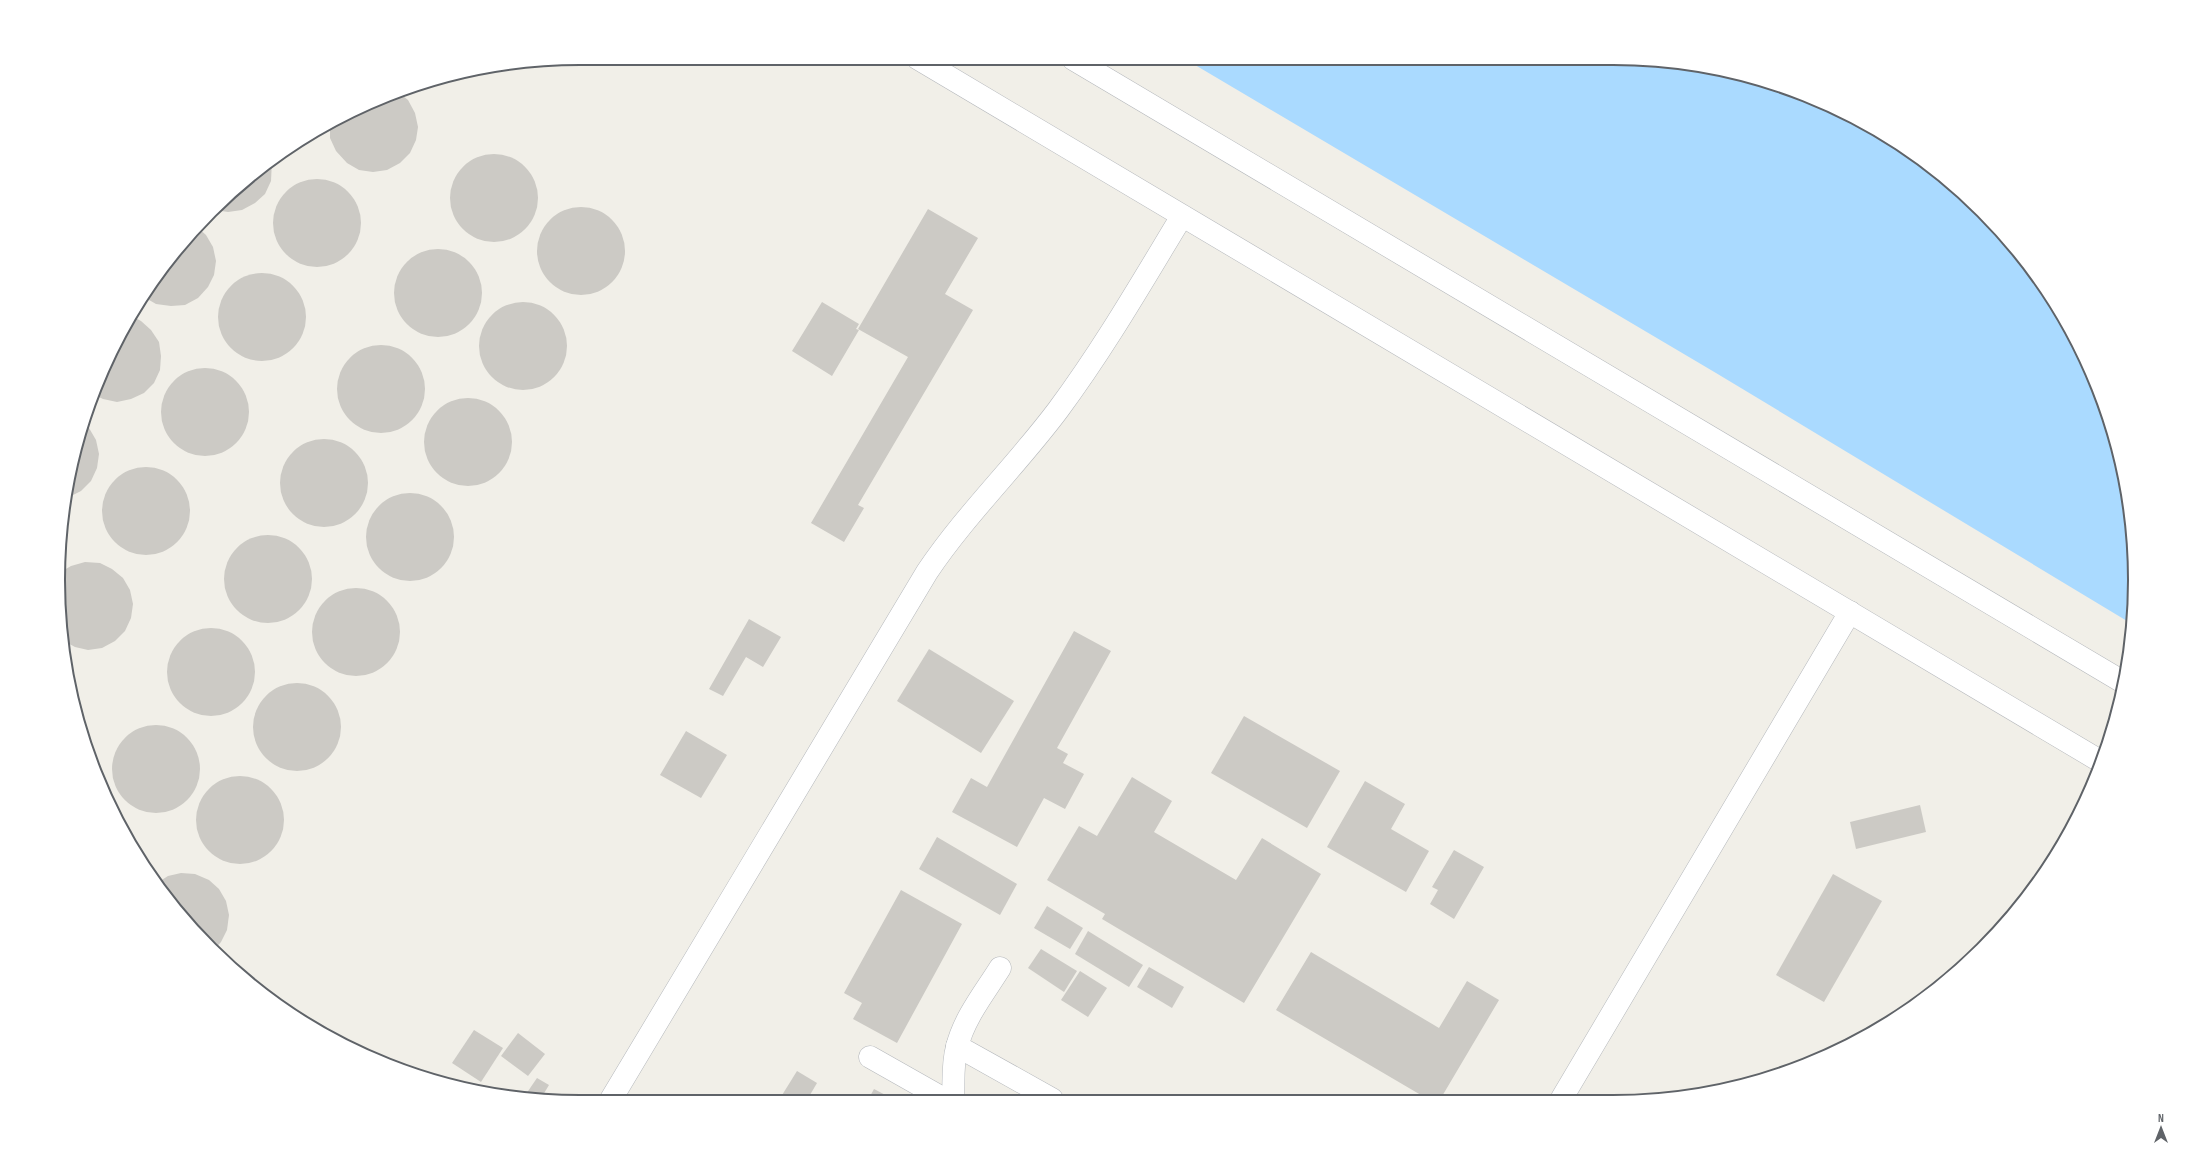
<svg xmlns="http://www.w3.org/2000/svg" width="2193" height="1160" font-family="'Sofia Sans Condensed',sans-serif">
<rect width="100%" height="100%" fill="#f1efe8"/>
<path fill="#aadaff" d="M1185 59H1647L1748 76 1844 112 1931 166 2006 236 2065 319 2107 412 2131 512 2134 614 2132 624 1716 373Z"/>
<g fill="#cccac5">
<path d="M398 92 408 100 415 113 418 127 416 140 410 153 400 163 387 170 373 172 359 170 347 163 336 151 330 138V123Z"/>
<circle cx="494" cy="198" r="44"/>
<path d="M272 160 271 181 265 194 255 203 242 210 228 212 215 210 262 166Z"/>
<circle cx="317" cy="223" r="44"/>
<circle cx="581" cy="251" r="44"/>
<path d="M928 209 978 238 945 294 973 310 858 505 864 508 844 542 811 523 908 357 858 329Z"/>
<path d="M197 227 206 235 213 247 216 261 214 275 208 287 198 298 185 305 171 306 156 304 144 297 143 296 146 290 188 236Z"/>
<circle cx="438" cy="293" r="44"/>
<circle cx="262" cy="317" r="44"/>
<path d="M822 302 859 324 856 329 859 330 832 376 792 351Z"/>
<circle cx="523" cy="346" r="44"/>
<path d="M132 316 141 321 151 330 159 342 161 356 160 370 154 383 144 393 131 399 117 402 103 399 93 394 98 380Z"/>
<circle cx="381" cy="389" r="44"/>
<circle cx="205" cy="412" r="44"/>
<circle cx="468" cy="442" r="44"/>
<path d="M83 423 89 428 96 440 99 454 97 468 91 481 81 491 67 498 76 445Z"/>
<circle cx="324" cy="483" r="44"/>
<circle cx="146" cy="511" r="44"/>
<circle cx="410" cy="537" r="44"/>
<circle cx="268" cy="579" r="44"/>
<path d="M85 562 100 563 112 569 123 578 130 590 133 604 131 618 125 631 115 641 102 648 88 650 75 647 64 641 59 614V573L71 566Z"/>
<circle cx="356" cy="632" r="44"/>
<path d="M749 619 781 637 763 667 746 657 723 696 709 689Z"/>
<circle cx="211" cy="672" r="44"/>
<path d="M1074 631 1111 651 1057 748 1068 754 1063 763 1084 774 1065 809 1044 798 1017 847 952 812 971 778 987 787Z"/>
<path d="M929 649 1014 701 981 753 897 701Z"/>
<path d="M69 674 76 687 80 701 76 717Z"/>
<circle cx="297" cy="727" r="44"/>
<path d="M1244 716 1340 771 1307 828 1211 773Z"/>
<circle cx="156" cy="769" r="44"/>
<path d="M686 731 727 755 701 798 660 775Z"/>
<circle cx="240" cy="820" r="44"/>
<path d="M1132 777 1172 801 1154 832 1236 880 1262 838 1321 874 1244 1003 1102 919 1105 914 1047 880 1079 826 1097 836Z"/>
<path d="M1365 781 1405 804 1391 829 1429 851 1406 892 1327 847Z"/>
<path d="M1920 805 1926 832 1856 849 1850 822Z"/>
<path d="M937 837 1017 884 1000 915 919 869Z"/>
<path d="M1454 850 1484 867 1454 919 1430 904 1438 890 1432 887Z"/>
<path d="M181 873 195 874 209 880 219 889 226 901 229 915 227 930 221 942 213 951 157 883 168 876Z"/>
<path d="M1833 874 1882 901 1824 1002 1776 975Z"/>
<path d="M901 890 962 924 897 1043 853 1019 862 1003 844 993Z"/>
<path d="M1047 906 1083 928 1070 949 1034 928Z"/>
<path d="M1088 931 1143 965 1129 987 1075 954Z"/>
<path d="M1041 949 1077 971 1064 992 1028 968Z"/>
<path d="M1311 952 1439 1028 1467 981 1499 1000 1441 1098H1426L1276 1010Z"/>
<path d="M1149 967 1184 987 1172 1008 1137 987Z"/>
<path d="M1080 971 1107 988 1088 1017 1061 1000Z"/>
<path d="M474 1030 503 1048 481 1082 452 1063Z"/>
<path d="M518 1033 545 1054 528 1076 501 1056Z"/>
<path d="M797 1071 817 1083 807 1100H779Z"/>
<path d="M537 1078 549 1085 540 1100 524 1097Z"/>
<path d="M874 1089 895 1100H868Z"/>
</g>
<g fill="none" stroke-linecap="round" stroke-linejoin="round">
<defs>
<g id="minor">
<path d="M917 58 2100 761"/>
<path d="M1073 59 2123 682"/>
<path d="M957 1046 1052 1099"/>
<path d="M870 1057 946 1100"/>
<path d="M1562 1098 1850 612"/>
<path d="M953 1100C954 1082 952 1064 957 1047 964 1018 985 992 1000 968"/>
<path d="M610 1101 927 572C966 514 1016 466 1058 410 1104 348 1142 282 1182 216"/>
</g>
</defs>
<use href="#minor" stroke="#b5b8bc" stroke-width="23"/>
<use href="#minor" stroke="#fff" stroke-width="22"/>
</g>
<path d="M0 0H2193V1160H0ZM580 65H1613A515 515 0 0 1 2128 580V580A515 515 0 0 1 1613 1095H580A515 515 0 0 1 65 580V580A515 515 0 0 1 580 65Z" fill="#fff" fill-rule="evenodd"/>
<path fill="none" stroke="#5f6368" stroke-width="2" d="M580 65H1613A515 515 0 0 1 2128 580V580A515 515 0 0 1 1613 1095H580A515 515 0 0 1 65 580V580A515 515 0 0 1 580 65Z"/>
<g transform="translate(2161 1128)" stroke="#ffffff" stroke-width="3" paint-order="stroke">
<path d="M0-3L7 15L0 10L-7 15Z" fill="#5f6368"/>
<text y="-6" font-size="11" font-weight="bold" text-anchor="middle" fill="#5f6368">N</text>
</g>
</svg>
